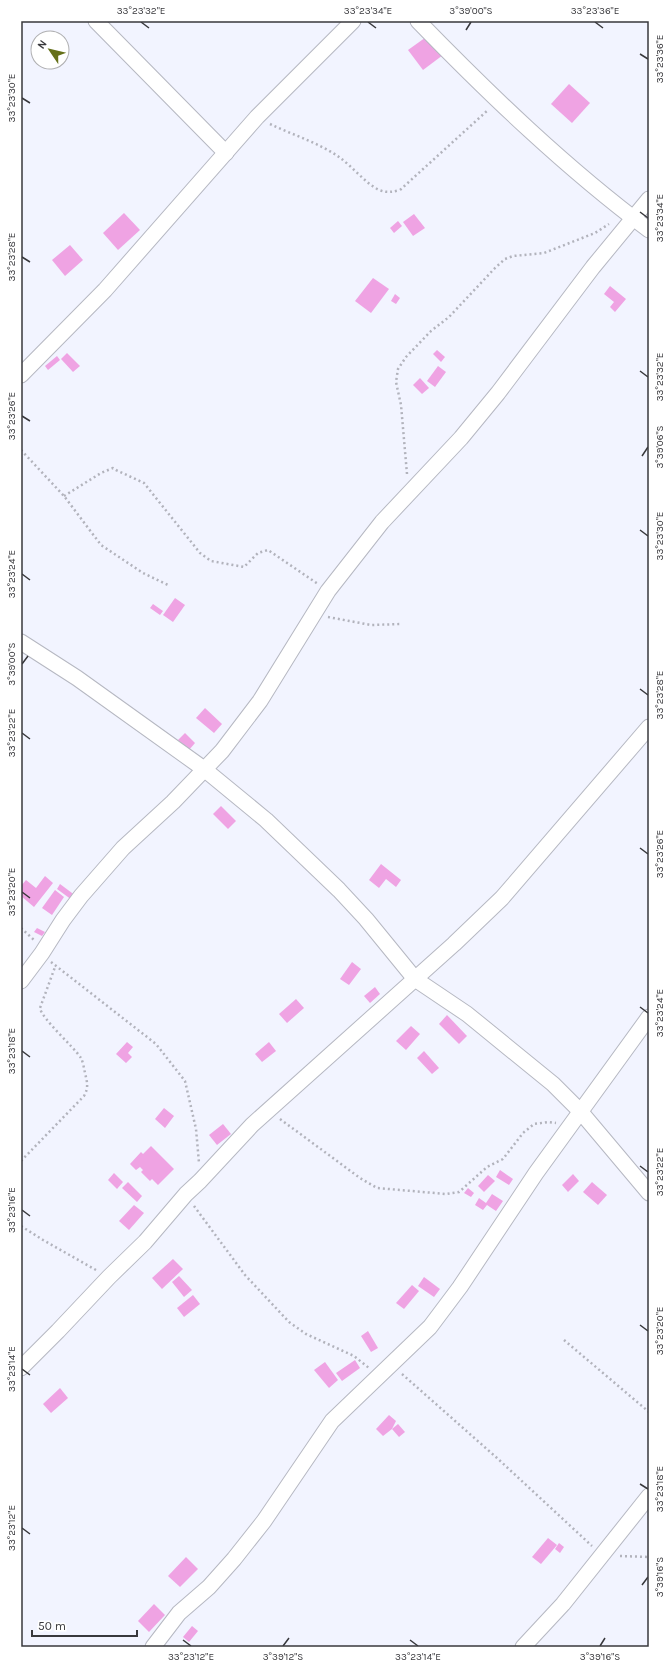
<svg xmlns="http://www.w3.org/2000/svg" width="670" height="1668" font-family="Karla,sans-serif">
<rect width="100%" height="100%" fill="#f2f4ff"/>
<g fill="#efa3e3">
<path d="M429 35 443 55 423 70 408 50Z"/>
<path d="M569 84 590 103 572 123 551 104Z"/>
<path d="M124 213 140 230 118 250 103 233Z"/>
<path d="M414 214 425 228 413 236 403 222Z"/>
<path d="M398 221 402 226 394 233 390 228Z"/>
<path d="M70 245 83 260 65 276 52 260Z"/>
<path d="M373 278 389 289 371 313 355 301Z"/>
<path d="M610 286 626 299 615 312 610 307 614 302 604 294Z"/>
<path d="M395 294 400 298 396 304 391 301Z"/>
<path d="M437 350 445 357 441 362 433 354Z"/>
<path d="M67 353 80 366 73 372 61 359Z"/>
<path d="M57 356 60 360 48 370 45 366Z"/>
<path d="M438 366 446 372 435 387 427 381Z"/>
<path d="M420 378 429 388 422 394 413 385Z"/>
<path d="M175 598 185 605 173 622 163 615Z"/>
<path d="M153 604 163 611 160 615 150 608Z"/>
<path d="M205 708 222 724 214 733 196 718Z"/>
<path d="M185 733 195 743 189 750 178 740Z"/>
<path d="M221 806 236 821 228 829 213 814Z"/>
<path d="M381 864 401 880 396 887 386 879 379 888 369 880Z"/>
<path d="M45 876 53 883 34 907 21 896V886L26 880 36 888Z"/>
<path d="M60 884 76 896 72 900 57 889Z"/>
<path d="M55 890 64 897 52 915 42 908Z"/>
<path d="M37 928 45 932 42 936 34 932Z"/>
<path d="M352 962 361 969 349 985 340 979Z"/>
<path d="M375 987 380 994 370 1003 364 996Z"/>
<path d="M296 999 304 1008 287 1023 279 1014Z"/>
<path d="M447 1015 467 1036 459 1044 439 1024Z"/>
<path d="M411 1026 420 1034 406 1050 396 1041Z"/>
<path d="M127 1042 133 1047 128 1053 132 1057 126 1063 116 1054Z"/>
<path d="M269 1042 276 1051 262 1062 255 1054Z"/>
<path d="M424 1051 439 1068 432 1074 417 1058Z"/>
<path d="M164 1108 174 1116 165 1128 155 1119Z"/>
<path d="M223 1124 231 1134 217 1145 209 1135Z"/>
<path d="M151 1146 174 1169 158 1185 152 1179 150 1181 141 1172 143 1170 140 1167 136 1170 130 1164 141 1152 143 1154Z"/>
<path d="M500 1170 513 1179 509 1185 496 1177Z"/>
<path d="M114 1173 123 1182 117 1189 108 1180Z"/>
<path d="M573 1174 579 1181 568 1192 562 1185Z"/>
<path d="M488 1175 495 1181 484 1192 478 1186Z"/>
<path d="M128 1182 142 1196 137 1202 122 1188Z"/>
<path d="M592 1182 607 1195 598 1205 583 1192Z"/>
<path d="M468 1188 474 1193 471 1197 464 1193Z"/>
<path d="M492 1194 503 1201 496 1211 487 1205 483 1210 475 1205 479 1198 486 1203Z"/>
<path d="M134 1205 144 1213 129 1230 119 1221Z"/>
<path d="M173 1259 183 1269 162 1289 152 1278Z"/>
<path d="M179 1276 192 1290 184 1297 172 1282Z"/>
<path d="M424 1277 440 1289 434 1297 418 1286Z"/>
<path d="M412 1285 419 1291 404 1309 396 1303Z"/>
<path d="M193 1295 200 1304 184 1317 177 1308Z"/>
<path d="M368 1331 378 1348 371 1352 361 1336Z"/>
<path d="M355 1360 360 1368 342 1381 336 1373Z"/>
<path d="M325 1362 338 1380 329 1388 314 1370Z"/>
<path d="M60 1388 68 1398 51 1413 43 1404Z"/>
<path d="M389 1415 396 1421 392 1429 383 1436 376 1429Z"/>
<path d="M398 1424 405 1432 399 1437 392 1429Z"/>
<path d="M548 1538 557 1545 541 1564 532 1557Z"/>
<path d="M559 1543 564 1547 560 1553 555 1549Z"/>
<path d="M186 1557 198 1569 180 1587 168 1576Z"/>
<path d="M154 1604 165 1615 149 1632 138 1621Z"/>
<path d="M192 1626 198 1631 189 1642 183 1637Z"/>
</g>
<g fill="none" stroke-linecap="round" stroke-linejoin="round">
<defs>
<g id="minor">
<path d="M96 21 226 153"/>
<path d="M418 21C490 95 566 168 649 230"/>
<path d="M21 375 105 290 257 117 353 21"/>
<path d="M21 642 77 678 204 769 266 820 339 890 366 919 415 979 467 1014 553 1084 580 1111 649 1193"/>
<path d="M21 981 42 953 63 920 81 896 123 848 173 802 222 751 260 701 328 591 382 522 461 438 498 393 593 267 649 199"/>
<path d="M21 1368 58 1331 109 1277 145 1242 186 1194 200 1181 252 1125 454 944 502 898 649 727"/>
<path d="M153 1647 179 1613 209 1587 234 1559 264 1521 332 1421 430 1327 460 1287 536 1173 649 1017"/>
<path d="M523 1647 563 1604 649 1496"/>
</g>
</defs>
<use href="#minor" stroke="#b6b8c2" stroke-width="17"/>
<g stroke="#b2b3bc" stroke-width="2.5" stroke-dasharray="2 3" stroke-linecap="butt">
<path d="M270 124C293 135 319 143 339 157 352 166 365 183 379 190 387 193 392 192 400 190L488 110"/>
<path d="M21 450 64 496 101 545 143 573 168 585"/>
<path d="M407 474 401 405 396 382 398 369 406 357 431 331 449 317 495 268 505 259 513 256 544 253 595 233 609 224"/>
<path d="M64 496 101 473 113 468 116 470 144 483 200 553 211 561 244 567 258 553 268 550 318 584"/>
<path d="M328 617 371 625 401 624"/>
<path d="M21 928 34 940"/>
<path d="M51 962 156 1044 185 1081 196 1129 199 1163"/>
<path d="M280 1119 360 1178 377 1188 446 1194 459 1192 487 1167 503 1159 523 1133 534 1124 548 1122 556 1123"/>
<path d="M21 1161 84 1096C89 1087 87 1082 85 1073 84 1068 83 1062 81 1058 73 1046 42 1019 40 1008L55 967"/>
<path d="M194 1206 245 1275 289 1322 306 1334 354 1356 369 1368"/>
<path d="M21 1226 43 1240 96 1270"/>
<path d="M564 1340 649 1412"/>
<path d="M402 1374 497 1458 592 1546"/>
<path d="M620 1556 649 1557"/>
</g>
<use href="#minor" stroke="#fff" stroke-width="15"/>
</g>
<path fill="none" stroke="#38383c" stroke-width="1.5" d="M141 22 149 28M368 22 376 28M595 22 603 28M466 30 471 22M640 54 648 59M22 98 30 103M640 212 648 218M22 257 30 262M640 371 648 377M22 416 30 421M642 456 648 447M640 530 648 536M22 574 30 580M22 664 28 656M640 689 648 695M22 733 30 739M640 848 648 854M22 892 30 898M640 1007 648 1013M22 1051 30 1057M640 1166 648 1172M22 1210 30 1216M640 1325 648 1331M22 1369 30 1375M640 1484 648 1489M22 1528 30 1534M642 1585 648 1577M183 1640 191 1646M410 1640 418 1646M283 1646 289 1638M600 1646 605 1638"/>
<rect width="670" height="1668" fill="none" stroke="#ffffff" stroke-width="44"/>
<g transform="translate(50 50) rotate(305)"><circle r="19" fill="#ffffff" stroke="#afafb1"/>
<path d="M0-3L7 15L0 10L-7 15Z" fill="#657019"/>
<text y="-6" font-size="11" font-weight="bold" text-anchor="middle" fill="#38383c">N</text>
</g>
<path d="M32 1630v6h105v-6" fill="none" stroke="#38383c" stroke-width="2"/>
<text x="38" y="1630" font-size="12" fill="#38383c" stroke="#ffffff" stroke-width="3" paint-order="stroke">50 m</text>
<rect x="22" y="22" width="626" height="1624" fill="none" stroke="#38383c" stroke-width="1.5"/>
<g font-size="10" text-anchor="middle" fill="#38383c">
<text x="141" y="14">33°23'32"E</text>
<text x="368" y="14">33°23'34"E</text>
<text x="471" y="14">3°39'00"S</text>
<text x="595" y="14">33°23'36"E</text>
<text transform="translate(659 59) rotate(-90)" y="4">33°23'36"E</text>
<text transform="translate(11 98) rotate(-90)" y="4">33°23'30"E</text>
<text transform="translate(659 218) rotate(-90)" y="4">33°23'34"E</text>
<text transform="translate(11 257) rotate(-90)" y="4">33°23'28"E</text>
<text transform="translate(659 377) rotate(-90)" y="4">33°23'32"E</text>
<text transform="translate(11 416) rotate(-90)" y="4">33°23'26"E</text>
<text transform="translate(659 447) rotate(-90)" y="4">3°39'06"S</text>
<text transform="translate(659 536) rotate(-90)" y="4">33°23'30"E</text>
<text transform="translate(11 574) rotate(-90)" y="4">33°23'24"E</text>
<text transform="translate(11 664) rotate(-90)" y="4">3°39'00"S</text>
<text transform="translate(659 695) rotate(-90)" y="4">33°23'28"E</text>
<text transform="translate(11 733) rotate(-90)" y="4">33°23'22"E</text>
<text transform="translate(659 854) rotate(-90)" y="4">33°23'26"E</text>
<text transform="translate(11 892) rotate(-90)" y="4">33°23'20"E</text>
<text transform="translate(659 1013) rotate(-90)" y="4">33°23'24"E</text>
<text transform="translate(11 1051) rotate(-90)" y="4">33°23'18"E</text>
<text transform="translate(659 1172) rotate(-90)" y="4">33°23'22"E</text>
<text transform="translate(11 1210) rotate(-90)" y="4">33°23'16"E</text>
<text transform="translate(659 1331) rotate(-90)" y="4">33°23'20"E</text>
<text transform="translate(11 1369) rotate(-90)" y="4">33°23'14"E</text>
<text transform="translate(659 1489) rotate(-90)" y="4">33°23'18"E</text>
<text transform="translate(11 1528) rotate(-90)" y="4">33°23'12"E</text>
<text transform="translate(659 1577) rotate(-90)" y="4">3°39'16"S</text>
<text x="191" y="1660">33°23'12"E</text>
<text x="283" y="1660">3°39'12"S</text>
<text x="418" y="1660">33°23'14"E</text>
<text x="600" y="1660">3°39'16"S</text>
</g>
</svg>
